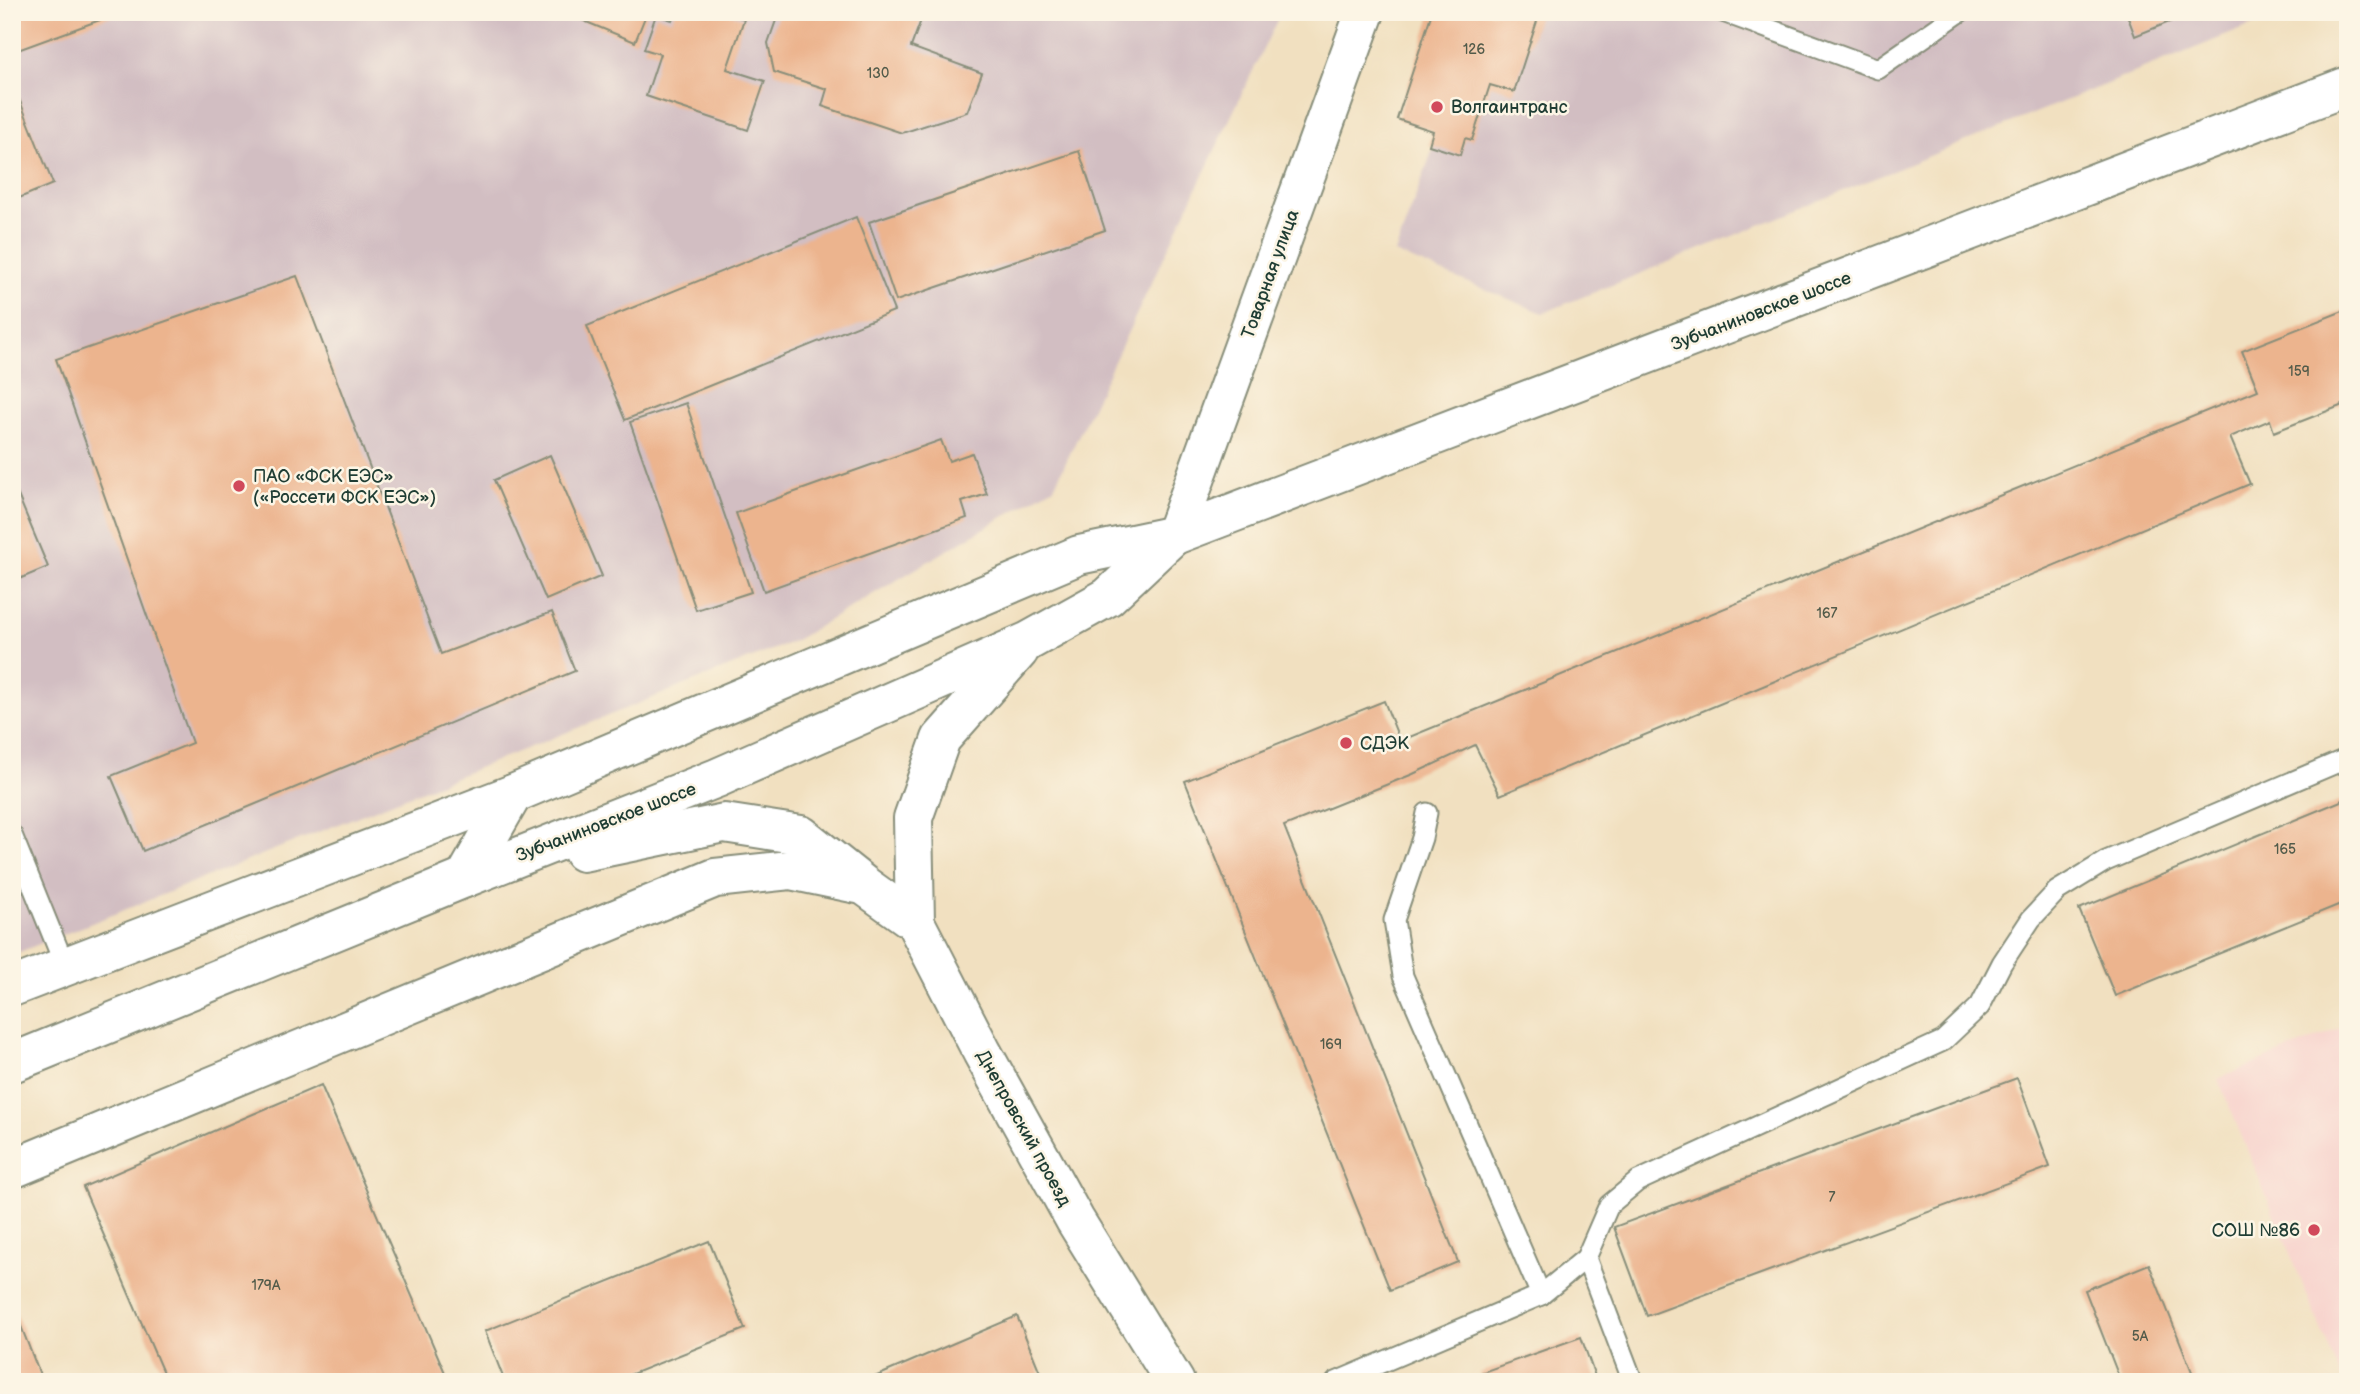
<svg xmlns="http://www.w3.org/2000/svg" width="2360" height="1394" font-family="'Balsamiq Sans',sans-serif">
<rect width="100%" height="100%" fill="#fcf5e5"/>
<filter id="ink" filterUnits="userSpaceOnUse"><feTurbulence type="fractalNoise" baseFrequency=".0143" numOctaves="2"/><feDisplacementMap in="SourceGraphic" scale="14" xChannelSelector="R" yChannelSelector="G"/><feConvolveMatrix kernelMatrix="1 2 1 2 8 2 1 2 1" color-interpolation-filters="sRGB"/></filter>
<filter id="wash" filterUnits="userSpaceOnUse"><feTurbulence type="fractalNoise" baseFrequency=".00686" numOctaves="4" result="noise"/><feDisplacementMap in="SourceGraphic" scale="28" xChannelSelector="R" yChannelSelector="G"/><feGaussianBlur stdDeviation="1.57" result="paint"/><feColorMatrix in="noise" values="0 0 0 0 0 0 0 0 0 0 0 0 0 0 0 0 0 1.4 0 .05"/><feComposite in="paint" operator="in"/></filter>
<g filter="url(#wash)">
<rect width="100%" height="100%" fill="#f1e0c0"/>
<path fill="#f7d0cb" d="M2348 1025V1382H2343L2218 1079Z"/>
<g fill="#d2bec2">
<path d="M12 12H1281L1054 487 794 641 12 955Z"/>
<path d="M1483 12H2284L1543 313 1395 253Z"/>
</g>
<g id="blocks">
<g fill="#ecb48e">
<path d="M12 12H119V13L18 50 12 34Z"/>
<path d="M562 12H647L635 42Z"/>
<path d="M675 12H725L744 19 727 69 765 81 748 130 646 96 660 54 644 49 656 15 672 20Z"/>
<path d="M779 12H924L911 47 982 73 967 112 902 133 822 106 827 89 774 72 768 43Z"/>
<path d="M1432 12H1540L1514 92 1490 85 1472 140 1465 138 1460 155 1429 145 1433 131 1397 119Z"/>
<path d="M2126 12H2194L2135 36Z"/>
<path d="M12 81 53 184 12 201Z"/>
<path d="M1079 151 1105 230 896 301 869 222Z"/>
<path d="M856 217 894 311 625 420 587 326Z"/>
<path d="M297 276 441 654 552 612 575 671 143 851 111 776 192 743 56 359Z"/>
<path d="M2348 309V403L2274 432 2270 420 2230 437 2250 484 1500 795 1475 745 1413 774 1284 826 1458 1262 1390 1290 1185 781 1384 701 1400 741 2258 390 2242 351Z"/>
<path d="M686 403 751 592 696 610 630 422Z"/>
<path d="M941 440 949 461 972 453 987 494 962 502 967 518 764 591 736 513Z"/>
<path d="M550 455 602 576 546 600 494 480Z"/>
<path d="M12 481 48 567 12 582Z"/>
<path d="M2348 798V901L2115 996 2079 909Z"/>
<path d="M2017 1078 2050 1167 1647 1316 1614 1227Z"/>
<path d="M321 1085 449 1382H167L83 1187Z"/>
<path d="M709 1241 745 1329 612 1382H505L485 1331Z"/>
<path d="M2149 1264 2196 1382H2121L2085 1290Z"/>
<path d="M12 1303 42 1380 38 1382H12Z"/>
<path d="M1017 1316 1044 1382H863Z"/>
<path d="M1581 1337 1597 1382H1483L1480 1373Z"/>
</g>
</g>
</g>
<g filter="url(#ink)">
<use href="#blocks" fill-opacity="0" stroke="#888e7a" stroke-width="2"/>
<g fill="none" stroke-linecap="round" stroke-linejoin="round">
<defs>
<g id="lane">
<path d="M1723 12 1878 69 1960 12"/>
<path d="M1427 813 1422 838 1394 920 1403 976 1541 1295"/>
<path d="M12 835 65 966"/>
<path d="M1586 1258 1633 1382"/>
<path d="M1336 1382 1541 1295 1586 1258 1609 1205 1638 1181 1943 1041 1980 1006 2002 963 2031 919 2057 891 2106 861 2348 758"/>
</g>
<path id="secondary" d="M1175 535 1365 12"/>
<g id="primary">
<path d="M583 852 724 823 801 835 865 886 915 922 982 1052 1075 1220 1175 1382"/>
<path d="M465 878 513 794"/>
<path d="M915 922 913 818 941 739 1019 651"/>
<path d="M12 987 513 794 1079 555 1175 535 2348 86"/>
<path d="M12 1063 465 878 717 778 1027 642 1108 597 1174 535"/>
<path d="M12 1169 715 878 790 870 857 884"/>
</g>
</defs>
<use href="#lane" stroke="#888e7a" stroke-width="23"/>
<use href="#secondary" stroke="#888e7a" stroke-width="42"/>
<use href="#primary" stroke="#888e7a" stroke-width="42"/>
<use href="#lane" stroke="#fff" stroke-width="19"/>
<use href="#secondary" stroke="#fff" stroke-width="38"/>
<use href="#primary" stroke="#fff" stroke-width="38"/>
</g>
</g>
<g fill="#d1495b" stroke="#fcf5e5" stroke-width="2.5">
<circle cx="1437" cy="107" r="7"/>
<circle cx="239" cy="486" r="7"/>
<circle cx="1346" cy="743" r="7"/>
<circle cx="2314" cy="1230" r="7"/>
</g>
<g text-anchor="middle" stroke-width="5" stroke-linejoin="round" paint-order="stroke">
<g font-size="14" fill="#525b4a">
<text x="1474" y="54">126</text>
<text x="878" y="78">130</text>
<text x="2299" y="376">159</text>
<text x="1827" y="618">167</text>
<text x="2285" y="854">165</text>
<text x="1331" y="1049">169</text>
<text x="1832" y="1202">7</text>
<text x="266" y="1290">179А</text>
<text x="2140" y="1341">5А</text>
</g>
<g font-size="18" fill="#1f3d34" stroke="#fcf5e5" text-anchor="start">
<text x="1451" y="113">Волгаинтранс</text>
<text x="253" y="482">ПАО «ФСК ЕЭС»<tspan x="253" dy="21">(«Россети ФСК ЕЭС»)</tspan></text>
<text x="1360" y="749">СДЭК</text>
<text x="2300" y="1236" text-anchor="end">СОШ №86</text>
</g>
<g font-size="18" fill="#1f3d34" stroke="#fcf5e5">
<text transform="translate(1270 274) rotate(-70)" y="6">Товарная улица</text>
<text transform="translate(1761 311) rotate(-21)" y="6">Зубчаниновское шоссе</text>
<text transform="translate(606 822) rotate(-21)" y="6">Зубчаниновское шоссе</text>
<text transform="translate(1024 1128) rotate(61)" y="6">Днепровский проезд</text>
</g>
</g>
<rect width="2360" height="1394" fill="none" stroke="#fcf5e5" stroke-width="42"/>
</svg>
